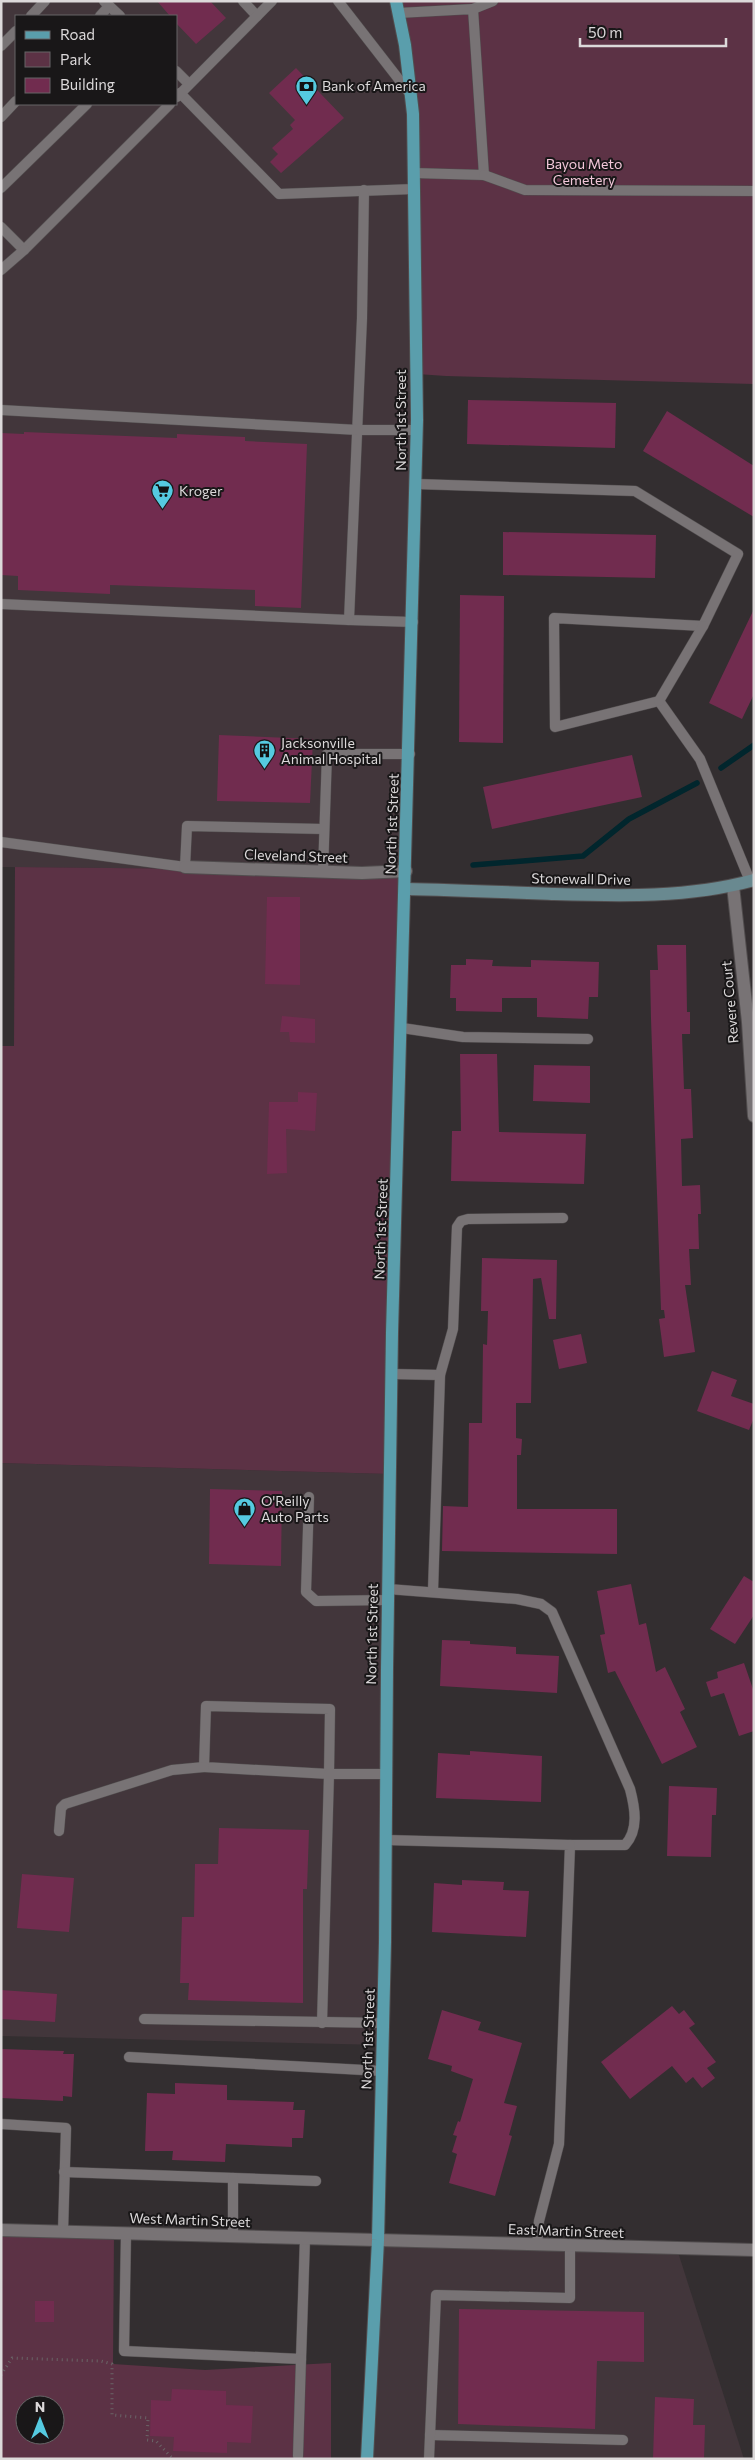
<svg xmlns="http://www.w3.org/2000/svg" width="755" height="2460" font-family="Commissioner,sans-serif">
<rect width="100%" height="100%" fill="#332e30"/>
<g fill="#42363b" fill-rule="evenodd">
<path d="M1 1H396L414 189 406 871 1 867ZM16 16H176V104H16Z"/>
<path d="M1 1463 390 1474 383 2045 1 2036Z"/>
<path d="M378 2240 677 2249 744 2459H367Z"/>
</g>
<g fill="#5c3245" fill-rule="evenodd">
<path d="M396 1H754V384L446 376 417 374 413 114Z"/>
<path d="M15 867 406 871 390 1474 1 1463V1046H14Z"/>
<path d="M1 2230 114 2233 113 2364 205 2370 331 2363V2459H1ZM25 2405H55V2435H25Z"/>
</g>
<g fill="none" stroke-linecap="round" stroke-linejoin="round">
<g stroke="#01262d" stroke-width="5.5">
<path d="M721 768 754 745"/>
<path d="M473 865 583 856 629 819 697 783"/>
</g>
</g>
<g fill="#712c4f">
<path d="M157 1H210L226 18 196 44 176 23V16H170Z"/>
<path d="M296 68 344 118 281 173 270 162 278 154 272 148 293 129 290 125 295 120 269 93Z"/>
<path d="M468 400 616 403 615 448 467 444Z"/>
<path d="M667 411 754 466V517L643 451Z"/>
<path d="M24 432 177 438V434L245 437V441L307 444 301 608 255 606V590L110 585V594L18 590V576L1 575V433L24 434Z"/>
<path d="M503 532 656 535 655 578 503 575Z"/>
<path d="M460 595 504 596 503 743 459 742Z"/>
<path d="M754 609V694L742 719 709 703Z"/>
<path d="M219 735 313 739 310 803 217 801Z"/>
<path d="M632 755 642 797 492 829 483 787Z"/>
<path d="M267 897H300V985L265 984Z"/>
<path d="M657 945H686L687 1012H690V1034H682L684 1089H691L693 1138 681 1139 682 1186 700 1185 701 1214H698L699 1249H689L691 1285H685L695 1352 664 1357 659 1319 665 1318 664 1310H661L651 1019 650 970H658Z"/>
<path d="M466 959 493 960 492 966 531 967V960L599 962 598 997H589L588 1019 537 1017V998H502V1012L456 1011V998H450L451 965H466Z"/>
<path d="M282 1016 315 1019V1043L290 1042 289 1032H280Z"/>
<path d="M460 1054H497L499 1132 586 1134 584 1184 451 1181 452 1131H461Z"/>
<path d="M534 1065 590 1066V1103L533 1101Z"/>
<path d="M298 1092 317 1093 315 1131 286 1129 287 1173 267 1174 269 1102H298Z"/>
<path d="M482 1258 557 1260 556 1319H549L541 1278 533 1279 531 1403H516V1438L522 1439 521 1455H517V1509H617V1554L442 1551 443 1506 468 1507 469 1423H482L483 1344 487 1345 488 1311H481Z"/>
<path d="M581 1334 587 1363 559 1369 553 1340Z"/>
<path d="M712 1371 737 1380 731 1396 754 1404V1418L749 1430 697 1411Z"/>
<path d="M210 1489 282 1491 281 1566 209 1564Z"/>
<path d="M744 1576 754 1582V1615L735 1644 710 1629Z"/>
<path d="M631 1584 639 1625 646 1623 656 1672 665 1667 685 1709 680 1712 697 1747 662 1764 615 1671 608 1673 600 1635 605 1634 597 1591Z"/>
<path d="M442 1640 470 1641V1644L516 1647V1654L559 1656 557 1693 440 1686Z"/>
<path d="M744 1663 754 1692V1731L739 1736 724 1693 711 1697 706 1682 718 1678 717 1672Z"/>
<path d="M470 1751 542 1756 541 1802 436 1798 438 1753 470 1755Z"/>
<path d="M669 1786 717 1788 716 1815H712L711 1857 667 1856Z"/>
<path d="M219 1828 309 1830 307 1889H303V2003L188 2000 189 1983H180L182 1917H194L195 1864H218Z"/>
<path d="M22 1874 74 1878 69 1932 17 1928Z"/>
<path d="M462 1880 504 1882 503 1890 529 1891 526 1937 432 1932 434 1883 462 1885Z"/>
<path d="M1 1990 57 1994 55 2022 1 2019Z"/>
<path d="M672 2006 679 2014 684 2010 695 2024 689 2028 716 2062 707 2068 715 2078 702 2088 693 2077 686 2083 672 2066 630 2099 601 2062Z"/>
<path d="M442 2010 481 2022 478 2030 522 2043 504 2103 517 2106 509 2135 512 2136 495 2196 449 2183 457 2154 452 2152 457 2136 453 2135 458 2121 460 2122 473 2079 451 2071 452 2066 428 2059Z"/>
<path d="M1 2049 64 2051 63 2054H74L72 2097 63 2096V2101L1 2098Z"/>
<path d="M175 2083 227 2085V2100L294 2102 293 2110H305L303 2138H292V2147L226 2144 225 2162 172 2160 173 2151H145L147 2093 175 2094Z"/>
<rect x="35" y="2301" width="19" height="21"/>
<path d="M459 2309 644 2312V2362L597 2361 595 2429 458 2424Z"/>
<path d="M172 2389 226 2391V2405L253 2406 251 2443 227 2442V2453L173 2451 174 2437 150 2436 151 2400 171 2401Z"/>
<path d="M655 2397 694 2399 693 2425H705L704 2459H653Z"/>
</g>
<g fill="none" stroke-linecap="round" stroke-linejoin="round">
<defs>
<g id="lane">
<path d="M104 1 120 16"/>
<path d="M243 1 257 16"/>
<path d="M338 1 411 95"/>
<path d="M473 9 493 1"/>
<path d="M398 13 473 9 484 175 414 173"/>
<path d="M31 16 45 1"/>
<path d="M100 16 109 6"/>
<path d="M1 46 16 31"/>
<path d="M176 71 189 84"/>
<path d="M180 93 279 194 414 189"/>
<path d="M177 97 272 1"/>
<path d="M1 117 16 101"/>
<path d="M484 175 525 190 754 191"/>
<path d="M1 188 87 104"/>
<path d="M364 190 362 318 349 620 413 622"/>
<path d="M1 227 24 250 170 104"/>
<path d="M1 270 24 250"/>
<path d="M1 410 358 430H417"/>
<path d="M416 484 635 491 738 554 703 626 554 618 555 727 659 701 700 759 750 881"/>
<path d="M1 604 349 620"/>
<path d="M659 701 703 626"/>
<path d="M1 842 185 867 187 826 324 829"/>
<path d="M323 872 327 754H410"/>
<path d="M402 1028 463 1037 588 1039"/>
<path d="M392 1374 440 1375"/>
<path d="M309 1497 306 1592 316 1601 388 1600"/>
<path d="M388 1589 517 1599 541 1604 552 1612 630 1789C635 1808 639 1830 625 1845H570"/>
<path d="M433 1591 440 1375 453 1329 457 1227 461 1221 468 1219 563 1218"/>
<path d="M206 1706 330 1709 329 1774 204 1767Z"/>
<path d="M59 1831 61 1808 65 1804 172 1770 204 1767"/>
<path d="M386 1840 570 1845 559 2144 539 2221 537 2245"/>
<path d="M144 2019 383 2023"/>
<path d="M322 2023 329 1774H386"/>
<path d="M129 2057 382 2071"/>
<path d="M1 2124 66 2128 63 2232"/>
<path d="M64 2172 316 2181"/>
<path d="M126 2233 124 2351 301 2359 305 2238"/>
<path d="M233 2236V2178"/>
<path d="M430 2435 623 2440"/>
<path d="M298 2456 301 2359"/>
<path d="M429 2459 436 2295 570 2298V2246"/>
</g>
<g id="street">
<path d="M185 867 362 873 406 871"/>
<path d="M733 886 748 1022 754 1116"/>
<path d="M1 2230 754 2250"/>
</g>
<path id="secondary" d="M406 889C455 890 504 892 554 894 620 896 689 898 754 880"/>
<path id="primary" d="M367 2459 378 2240 385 1942 387 1669 392 1333 417 420 413 114 405 45 396 1"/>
</defs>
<use href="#lane" stroke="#514d4e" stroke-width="11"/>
<use href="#street" stroke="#514d4e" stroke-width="14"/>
<use href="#secondary" stroke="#514d4e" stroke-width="14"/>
<use href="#primary" stroke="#514d4e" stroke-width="14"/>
<path stroke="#6a6567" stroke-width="3" stroke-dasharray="1 4" stroke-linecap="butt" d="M1 2375 12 2358 101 2361 112 2364V2415L148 2418 147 2440 156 2441 173 2459"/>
<use href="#lane" stroke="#787375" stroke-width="10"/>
<use href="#street" stroke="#787375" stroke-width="12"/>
<use href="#secondary" stroke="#698990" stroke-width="12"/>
<use href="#primary" stroke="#5a9eac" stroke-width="12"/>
</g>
<defs>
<symbol id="bank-pin" viewBox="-11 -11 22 30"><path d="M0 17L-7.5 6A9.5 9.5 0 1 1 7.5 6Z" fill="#55cae0" stroke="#191718"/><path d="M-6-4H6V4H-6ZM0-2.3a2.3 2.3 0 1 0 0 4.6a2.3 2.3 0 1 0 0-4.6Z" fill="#111"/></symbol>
<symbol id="supermarket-pin" viewBox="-11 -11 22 30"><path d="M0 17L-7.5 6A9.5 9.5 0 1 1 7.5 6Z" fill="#55cae0" stroke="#191718"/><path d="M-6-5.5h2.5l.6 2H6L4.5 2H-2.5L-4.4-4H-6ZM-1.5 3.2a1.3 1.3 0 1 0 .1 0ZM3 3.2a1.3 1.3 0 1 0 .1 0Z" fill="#111"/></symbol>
<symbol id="building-pin" viewBox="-11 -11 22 30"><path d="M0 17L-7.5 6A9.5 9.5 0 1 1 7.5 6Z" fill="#55cae0" stroke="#191718"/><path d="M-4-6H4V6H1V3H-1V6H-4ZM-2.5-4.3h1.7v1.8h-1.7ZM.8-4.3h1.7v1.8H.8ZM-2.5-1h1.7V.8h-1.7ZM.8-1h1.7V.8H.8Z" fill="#111"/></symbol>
<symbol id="shop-pin" viewBox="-11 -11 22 30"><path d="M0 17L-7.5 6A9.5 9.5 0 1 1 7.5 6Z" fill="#55cae0" stroke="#191718"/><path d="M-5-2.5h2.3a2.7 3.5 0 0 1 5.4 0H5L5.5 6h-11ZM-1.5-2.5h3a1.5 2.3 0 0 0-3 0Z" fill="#111"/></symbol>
</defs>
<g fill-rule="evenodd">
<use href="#bank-pin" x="294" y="74" width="25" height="34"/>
<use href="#supermarket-pin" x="150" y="478" width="25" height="34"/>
<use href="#building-pin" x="252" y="738" width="25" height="34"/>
<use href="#shop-pin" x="232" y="1496" width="25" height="34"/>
</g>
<g text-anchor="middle" stroke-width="4" stroke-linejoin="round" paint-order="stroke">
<g font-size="14" fill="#dcd9da" stroke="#191718" text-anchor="start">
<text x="322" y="91">Bank of America</text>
<text x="179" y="496">Kroger</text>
<text x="281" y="748">Jacksonville<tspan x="281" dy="16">Animal Hospital</tspan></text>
<text x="261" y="1506">O'Reilly<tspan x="261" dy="16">Auto Parts</tspan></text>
</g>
<g font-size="14" fill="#f2c7d9" stroke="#191718">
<text x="584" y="169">Bayou Meto<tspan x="584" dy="16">Cemetery</tspan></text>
</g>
<g font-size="14" fill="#dcd9da" stroke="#191718">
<text transform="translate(401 420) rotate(-90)" y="5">North 1st Street</text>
<text transform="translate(392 824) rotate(-88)" y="5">North 1st Street</text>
<text transform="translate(296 856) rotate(2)" y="5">Cleveland Street</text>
<text transform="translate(581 879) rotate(1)" y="5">Stonewall Drive</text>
<text transform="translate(730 1002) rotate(-95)" y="5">Revere Court</text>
<text transform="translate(381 1229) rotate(-88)" y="5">North 1st Street</text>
<text transform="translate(372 1634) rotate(-89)" y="5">North 1st Street</text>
<text transform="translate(368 2039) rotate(-88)" y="5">North 1st Street</text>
<text transform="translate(190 2220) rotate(2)" y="5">West Martin Street</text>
<text transform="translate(566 2231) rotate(2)" y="5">East Martin Street</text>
</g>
</g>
<rect width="755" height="2460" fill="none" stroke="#dcd9da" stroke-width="5"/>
<rect x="15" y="15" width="162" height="90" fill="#191718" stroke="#676566"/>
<rect x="25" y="31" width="25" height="8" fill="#5a9eac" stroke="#676566"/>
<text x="60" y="40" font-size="15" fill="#dcd9da">Road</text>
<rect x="25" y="52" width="25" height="15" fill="#5c3245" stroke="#676566"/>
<text x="60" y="65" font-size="15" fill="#dcd9da">Park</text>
<rect x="25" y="78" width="25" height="15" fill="#712c4f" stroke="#676566"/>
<text x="60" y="90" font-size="15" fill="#dcd9da">Building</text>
<g transform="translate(40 2420)"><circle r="24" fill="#191718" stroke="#676566"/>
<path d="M0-4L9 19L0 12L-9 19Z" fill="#55cae0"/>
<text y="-8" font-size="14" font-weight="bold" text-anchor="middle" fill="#dcd9da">N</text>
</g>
<path d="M580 38v8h146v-8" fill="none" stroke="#dcd9da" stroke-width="2.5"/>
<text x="588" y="38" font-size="15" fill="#dcd9da" stroke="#191718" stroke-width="4" paint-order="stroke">50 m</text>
</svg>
